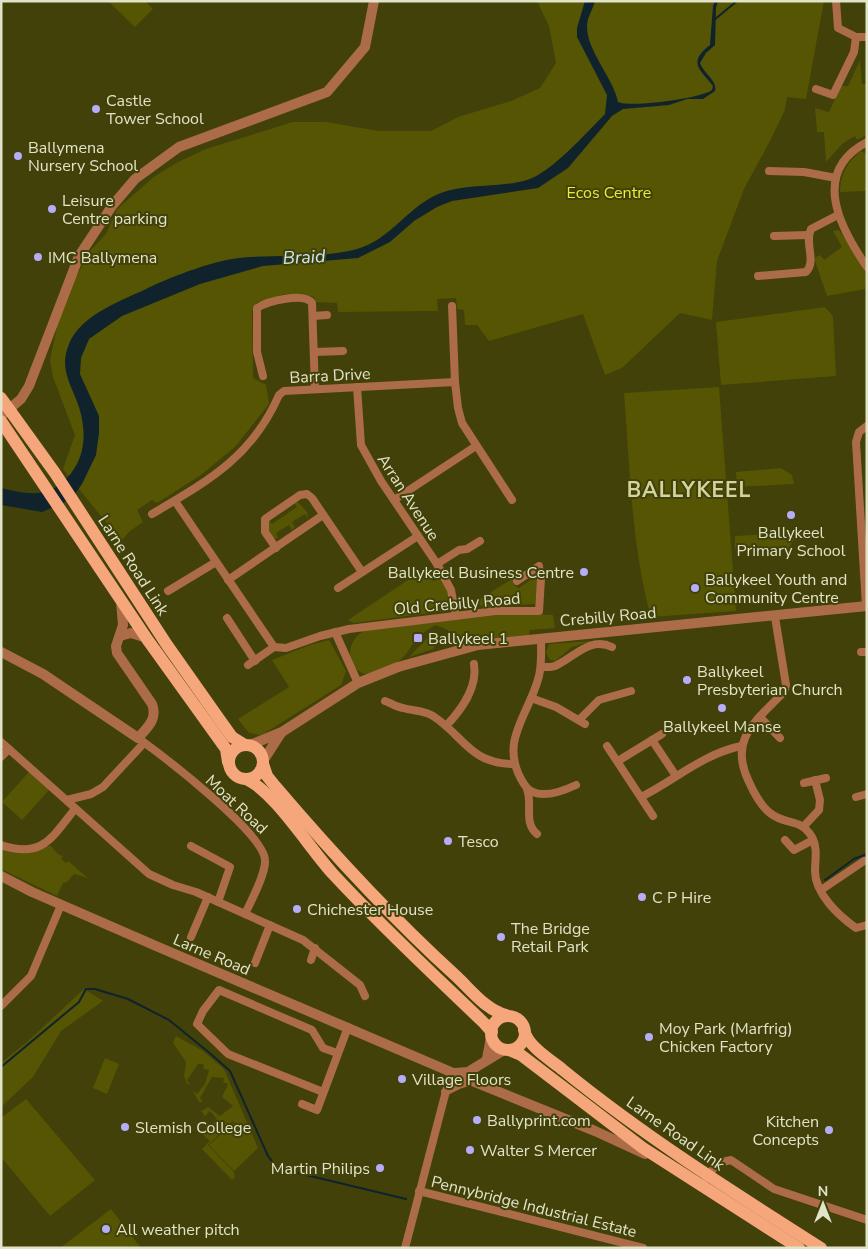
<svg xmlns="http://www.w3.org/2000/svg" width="868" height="1249" font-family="'Nunito Sans',sans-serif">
<rect width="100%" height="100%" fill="#414109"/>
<g fill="#555504">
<path d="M108 1H145L153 9 135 27Z"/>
<path d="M537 1H824L806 99 787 97 785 110 771 139 744 189 717 261 712 320 680 313 622 368 605 375 583 314 489 341 477 325H465L464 310 457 309 456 298 437 299 438 311 338 312 337 303 316 302 314 297 311 296 285 294 256 303 252 311 253 378 266 385 269 404 235 447 201 475 157 503 152 500 137 510 143 522 130 531 121 541 63 469 75 435 53 377 50 360 62 303 90 251 106 234 117 209 155 176 178 162 206 149 293 122H326L379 131H431L458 117 511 101 540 88 556 63 549 26Z"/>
<path d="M860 60 862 84H867V135L857 140 855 136 842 144 826 162 824 132H817L815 108 829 112 841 86H848Z"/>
<path d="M861 151 867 154V191L840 192C840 174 848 161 861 151Z"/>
<path d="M839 230 867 273 865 289 827 296 814 258 820 255 824 260 842 247 833 231Z"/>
<path d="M825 307 833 316 836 376 721 385 716 322Z"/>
<path d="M719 387 736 611 651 617C631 545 630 467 624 393Z"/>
<path d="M781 468 792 475 794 484 737 487 736 472Z"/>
<path d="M298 502 307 512 308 519 305 514 292 522 295 527 292 530 289 525 276 533 278 538 274 539 266 527 269 519 272 524 297 507 294 503Z"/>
<path d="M798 532 788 550 742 553 735 549V536Z"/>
<path d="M426 568 433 581 442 579C447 588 454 602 445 611L354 623 348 620Z"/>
<path d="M535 577 538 578 535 604 483 607 475 602 512 579 516 587 519 588Z"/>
<path d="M515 613 553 615 555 628 530 630 529 635 461 644 450 641 448 630 435 625 423 633 421 632C413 640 410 653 399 661 392 666 370 677 362 673 343 663 348 636 367 630Z"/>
<path d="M434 635 439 640 433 649 409 657 429 636Z"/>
<path d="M329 640 346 671 341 685 265 733 260 735 249 733 238 719 289 687 272 660 310 645Z"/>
<path d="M592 641 572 647 555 661 550 660 546 653 549 644Z"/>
<path d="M29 772 49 790 22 820 2 802Z"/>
<path d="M1 845 51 846 59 855 63 856 61 859 66 863 68 861 88 878 74 874 67 882 63 883 57 896 1 869Z"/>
<path d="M84 989 103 1001 61 1031 33 1077 1 1107V1063L28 1041Z"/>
<path d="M176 1036 203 1051 224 1069 258 1148 234 1171 209 1145 233 1123 249 1138 233 1121 208 1145 234 1172 235 1177 232 1180 202 1149 210 1141 202 1134 217 1119 210 1111 205 1116 201 1111 208 1107 220 1116 233 1106 222 1097 228 1084 223 1082 224 1078 212 1077 200 1098 203 1102H199L193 1091 197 1094 205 1084 209 1070 204 1069 203 1064H198L187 1080 190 1084H187L184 1076 186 1062 173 1043Z"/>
<path d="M105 1058 119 1064 107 1094 93 1088Z"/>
<path d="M26 1099 95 1180 50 1216 1 1157V1118Z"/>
<path d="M111 1209 141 1248H60Z"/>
</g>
<path fill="#10232c" d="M585 1H595C593 8 590 13 588 19 581 45 613 76 618 102 631 108 703 98 712 90L713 86C700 69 687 63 710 45L713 6 715 1H718L716 8 715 45 706 53 700 63C703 73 718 81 715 91L703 99H687L669 105 623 109 612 116 568 168 538 188 452 201 437 207 414 221 390 242 358 258 263 266 200 284 122 316 89 339 81 358 80 374 99 416V433L96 455 82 484 75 494 63 503 42 512 1 505V488C26 494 46 499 66 479 88 457 87 426 76 399 68 379 60 366 69 344 80 316 118 302 144 290 173 276 218 258 250 257 284 255 323 258 357 249 389 240 406 210 434 196 463 182 497 189 527 180 551 173 587 132 605 114L607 95 577 37V28Z"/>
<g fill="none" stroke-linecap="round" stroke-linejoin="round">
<g stroke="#10232c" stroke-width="2">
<path d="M714 20 737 1"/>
<path d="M825 880 854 859 867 854"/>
<path d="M1 1067 79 1002 86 989H95L128 999 169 1020 212 1055 230 1071 268 1156 277 1168 406 1199"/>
</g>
<g stroke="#ac6c47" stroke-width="8">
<path d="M836 1 838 28 856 37H867"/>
<path d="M816 89 833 95 854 52 856 37"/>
<path d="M867 142C810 172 840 228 867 267"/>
<path d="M769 171 804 172 836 178"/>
<path d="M774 236 808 235"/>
<path d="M758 276 806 272C817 261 804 243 811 229L838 215"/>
<path d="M313 316 327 315"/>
<path d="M315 352 343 351"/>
<path d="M263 376 257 352V308C268 301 304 292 312 303L315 389"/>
<path d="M455 382 458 408 462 423 512 500"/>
<path d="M357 387 361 445 381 481 437 564 451 590 456 616"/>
<path d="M394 500 476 446"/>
<path d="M175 501 274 647"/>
<path d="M152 514C208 481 252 457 279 395L284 391 455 382 452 306"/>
<path d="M276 548 265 532V519L300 495 307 494 312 498 362 572"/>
<path d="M437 564 459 550 467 549 480 541"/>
<path d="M228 580 323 515"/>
<path d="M338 588 418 536"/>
<path d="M168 591 216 562"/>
<path d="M866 606 856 442 859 432 867 426"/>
<path d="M775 617 786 685 784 692C756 721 728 739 749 782 754 793 761 806 770 813 786 826 800 817 812 837 818 848 815 860 815 871 815 894 839 916 856 928L867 925"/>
<path d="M227 618 255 661"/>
<path d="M335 632 358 683"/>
<path d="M541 638C541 651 542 663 539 676 529 716 497 742 524 784 535 802 561 792 576 785"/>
<path d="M274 647 286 648 320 636 349 629 496 611H539L541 579 539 566 517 581"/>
<path d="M861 652H867"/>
<path d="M248 665 274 647"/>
<path d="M541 667C546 667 552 668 557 665 573 658 590 636 612 647"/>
<path d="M531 698 556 707 585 724"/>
<path d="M385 701C391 703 396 707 403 708 413 711 424 710 433 716 464 736 470 764 514 764"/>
<path d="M760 717 780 738"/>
<path d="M579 720 599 700 631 691"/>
<path d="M446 726C461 710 478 688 474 664"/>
<path d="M138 738C163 756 264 833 265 860 266 874 251 901 245 914"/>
<path d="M652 740 676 776"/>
<path d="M1 742 149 874 173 885 196 892 303 940 360 985 365 996"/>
<path d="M607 746 653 816"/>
<path d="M1 757 9 749"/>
<path d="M618 761 662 734"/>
<path d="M804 783 826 778"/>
<path d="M527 789C533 805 523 822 537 834"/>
<path d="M641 797C675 780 703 754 741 746"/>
<path d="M856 797 867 794"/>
<path d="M67 800 91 794 103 787 144 743"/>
<path d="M804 826 819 810 820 800 815 780"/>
<path d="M785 840 794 850 813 840"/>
<path d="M1 845C43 859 52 837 75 809"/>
<path d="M191 846 230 867 218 902"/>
<path d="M821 890 864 861"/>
<path d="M191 937 208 897"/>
<path d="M311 960 315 948"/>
<path d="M255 963 270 925"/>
<path d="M1 1006 31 976 61 905"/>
<path d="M323 1092 228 1054 197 1024 203 1011 219 990 312 1030 323 1048 337 1053"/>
<path d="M445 1092 459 1085 472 1081"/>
<path d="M302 1104 317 1110 348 1027"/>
<path d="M706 1178 718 1163 731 1160 774 1189 867 1220"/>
<path d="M419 1191 643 1248"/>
<path d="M405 1248 451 1072"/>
</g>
<g stroke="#ac6c47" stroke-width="10">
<path d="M1 416 21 399 29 386 79 256 112 206 135 179 179 147 327 92 365 47 374 1"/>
<path d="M120 636 131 633 147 638"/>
<path d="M1 652 43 674 138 738C147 728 158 719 152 704L117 653 116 646 123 625 121 601"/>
<path d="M250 745 282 732 358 683 398 667 478 645 867 606"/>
<path d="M263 761 281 733"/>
<path d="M1 876 32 892 156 946 472 1081 595 1131 645 1154"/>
<path d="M487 1059 491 1037"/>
<path d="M455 1073 468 1072 504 1050"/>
</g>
<g stroke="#f5a77b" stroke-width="12">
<path d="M1 398 55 473 167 645 217 716 232 737 245 745"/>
<path d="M1 421 147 639 226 749 228 762"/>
<circle cx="246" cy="762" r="17"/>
<path d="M263 764 267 776 275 786C332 853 391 917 456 976 471 990 486 1010 506 1015"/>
<path d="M246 779C274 791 310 849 333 874 381 926 433 974 484 1023L492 1032"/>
<circle cx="508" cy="1033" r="17"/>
<path d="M524 1030C528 1047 551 1060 563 1070 644 1136 733 1192 821 1248"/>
<path d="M509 1050 521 1055 643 1148 799 1248"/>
</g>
</g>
<g fill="#b6acf8" stroke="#414109" stroke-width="2">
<circle cx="96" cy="109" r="5"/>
<circle cx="18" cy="156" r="5"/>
<circle cx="52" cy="209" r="5"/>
<circle cx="38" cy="257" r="5"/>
<circle cx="791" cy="515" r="5"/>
<circle cx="584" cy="572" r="5"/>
<circle cx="695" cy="588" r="5"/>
<rect x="413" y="633" width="10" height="10" rx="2.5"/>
<circle cx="687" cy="680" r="5"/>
<circle cx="722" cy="708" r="5"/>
<circle cx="448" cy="841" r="5"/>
<circle cx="642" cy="897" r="5"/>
<circle cx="297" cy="909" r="5"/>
<circle cx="501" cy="937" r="5"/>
<circle cx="649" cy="1037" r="5"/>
<circle cx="402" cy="1079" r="5"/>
<circle cx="477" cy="1120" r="5"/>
<circle cx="125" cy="1127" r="5"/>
<circle cx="829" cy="1130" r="5"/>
<circle cx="470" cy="1150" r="5"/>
<circle cx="380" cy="1168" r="5"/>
<circle cx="106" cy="1229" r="5"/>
</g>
<g text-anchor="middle" stroke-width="4" stroke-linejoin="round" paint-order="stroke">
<g font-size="16" fill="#e2e4c9" stroke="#414109" text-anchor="start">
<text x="106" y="106">Castle<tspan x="106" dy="18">Tower School</tspan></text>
<text x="28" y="153">Ballymena<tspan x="28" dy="18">Nursery School</tspan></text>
<text x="62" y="206">Leisure<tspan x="62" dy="18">Centre parking</tspan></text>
<text x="48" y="263">IMC Ballymena</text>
<text x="791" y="538" text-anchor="middle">Ballykeel<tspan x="791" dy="18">Primary School</tspan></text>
<text x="574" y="578" text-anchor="end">Ballykeel Business Centre</text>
<text x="705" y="585">Ballykeel Youth and<tspan x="705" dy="18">Community Centre</tspan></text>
<text x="428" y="644">Ballykeel 1</text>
<text x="697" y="677">Ballykeel<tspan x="697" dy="18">Presbyterian Church</tspan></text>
<text x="722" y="732" text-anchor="middle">Ballykeel Manse</text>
<text x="458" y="847">Tesco</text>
<text x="652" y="903">C P Hire</text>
<text x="307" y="915">Chichester House</text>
<text x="511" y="934">The Bridge<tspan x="511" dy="18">Retail Park</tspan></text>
<text x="659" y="1034">Moy Park (Marfrig)<tspan x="659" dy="18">Chicken Factory</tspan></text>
<text x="412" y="1085">Village Floors</text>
<text x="487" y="1126">Ballyprint.com</text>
<text x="819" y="1127" text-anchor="end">Kitchen<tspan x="819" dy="18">Concepts</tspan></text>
<text x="135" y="1133">Slemish College</text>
<text x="480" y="1156">Walter S Mercer</text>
<text x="370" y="1174" text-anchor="end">Martin Philips</text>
<text x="116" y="1235">All weather pitch</text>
</g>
<g font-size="16" fill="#eaec39" stroke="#414109">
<text x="609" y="198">Ecos Centre</text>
</g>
<g font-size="16" fill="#e2e4c9" stroke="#414109">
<text transform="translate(330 375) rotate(-3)" y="6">Barra Drive</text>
<text transform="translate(409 497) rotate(57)" y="6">Arran Avenue</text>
<text transform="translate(134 565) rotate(57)" y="6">Larne Road Link</text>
<text transform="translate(457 603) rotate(-5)" y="6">Old Crebilly Road</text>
<text transform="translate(608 616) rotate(-5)" y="6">Crebilly Road</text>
<text transform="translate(237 804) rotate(43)" y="6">Moat Road</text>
<text transform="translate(212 954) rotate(23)" y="6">Larne Road</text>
<text transform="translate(676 1133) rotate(35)" y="6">Larne Road Link</text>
<text transform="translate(534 1206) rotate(14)" y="6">Pennybridge Industrial Estate</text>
</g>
<g font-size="18" font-style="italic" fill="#cce9f8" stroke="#414109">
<text transform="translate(304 257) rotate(-3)" y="6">Braid</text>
</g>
<g font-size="21" font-weight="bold" letter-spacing="1" fill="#d1d49c" stroke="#414109">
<text x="689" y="497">BALLYKEEL</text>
</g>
</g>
<rect width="868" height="1249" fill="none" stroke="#e2e4c9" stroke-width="5"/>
<g transform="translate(823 1204)" stroke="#414109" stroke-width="4" paint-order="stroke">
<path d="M0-4L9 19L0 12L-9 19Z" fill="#e2e4c9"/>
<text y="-8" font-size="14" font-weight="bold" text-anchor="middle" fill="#e2e4c9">N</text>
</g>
</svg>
